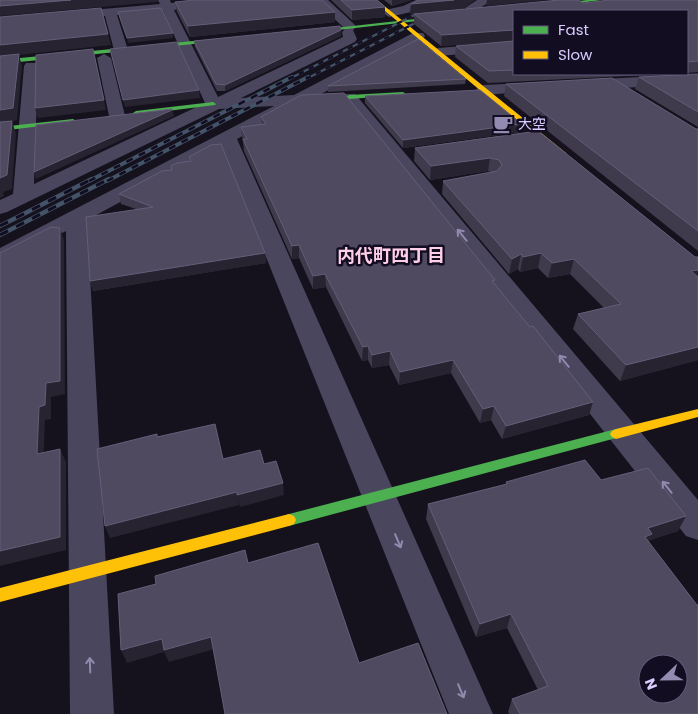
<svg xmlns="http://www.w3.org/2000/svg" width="698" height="714" font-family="Poppins,'Noto Sans JP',sans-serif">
<rect width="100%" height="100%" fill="#15121d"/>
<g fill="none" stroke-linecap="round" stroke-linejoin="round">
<g fill="#4a465e" fill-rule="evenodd">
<path d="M158 0H170L171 3 203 0H247L241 3 174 10 218 97 343 37 342 32 345 29 315 0H328L354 24 356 27 353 30 357 39 355 42 241 98 294 95 413 33H423L425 36 423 39 321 94H355L698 500V540L686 536 345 102 301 104 237 139 493 714H449L222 147 87 220 114 714H70L66 231 8 262 0 264V248L274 106 219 109 7 212 0 214V200L13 194 24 66 26 63H36L38 66 34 184 205 103 163 11 117 15 128 50 121 54 114 50 105 16 0 26V18L160 4Z"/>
<path d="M416 0H431L411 12 389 17 383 13 385 10 403 6Z"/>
<path d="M477 0H492L480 8 485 13 479 17 465 8Z"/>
<path d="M514 42V50L438 56 431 52 438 48Z"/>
<path d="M104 54 111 58 125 116 123 120H111L109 116 97 58Z"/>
<path d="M698 74V84L582 90 577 88 574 85 577 82 582 80Z"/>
<path d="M542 82 547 84 550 87 547 90 484 95 479 93 476 90 479 87 484 85Z"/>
</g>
<g fill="#4caf50" fill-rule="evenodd">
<path d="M587 0H602L544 7 542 6Z"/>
<path d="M451 15 453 17 302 34 299 32Z"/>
<path d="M234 37 232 40 0 64V60Z"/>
<path d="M403 92 406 94 405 95 349 99 346 97 349 95Z"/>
<path d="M213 102 216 104 215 105 136 115 133 113 136 111Z"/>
<path d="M73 119 76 121 75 122 0 131V127Z"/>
<path d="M616 429 620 431 622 434 620 437 289 526 284 524 282 520 284 516 289 514Z"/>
</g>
<g fill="#ffc107" fill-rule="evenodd">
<path d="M372 0H377L566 153V157H560Z"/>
<path d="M698 409V417L616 439 612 437 610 434 612 431 616 429Z"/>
<path d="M289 514 294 516 296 520 294 524 289 526 0 602V588Z"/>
</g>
<defs>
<g id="rail-far2">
<path d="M289 79 426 9"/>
<path d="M306 79 460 0"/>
</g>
<g id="rail-far1">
<path d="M89 181 292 77"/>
<path d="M107 181 308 77"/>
</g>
<g id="rail">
<path d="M0 226 92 179"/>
<path d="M0 235 109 179"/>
</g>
</defs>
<use href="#rail-far2" stroke="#435368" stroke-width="2.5"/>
<use href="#rail-far1" stroke="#435368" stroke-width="4"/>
<use href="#rail" stroke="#435368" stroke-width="4.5"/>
<use href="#rail-far2" stroke="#130d22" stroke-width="2" stroke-dasharray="5.5" stroke-linecap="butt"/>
<use href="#rail-far1" stroke="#130d22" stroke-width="2.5" stroke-dasharray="7" stroke-linecap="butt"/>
<use href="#rail" stroke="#130d22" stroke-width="3" stroke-dasharray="9" stroke-linecap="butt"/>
</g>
<g fill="#3f3a4c">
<path d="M331 0H377L385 7V17L352 20Z"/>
<path d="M384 0H411L392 6Z"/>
<path d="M698 0V72L687 73V11H514V41L441 46 414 24V14H410L411 4 463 9 583 3Z"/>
<path d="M175 2 335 12V22L190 37 177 12Z"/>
<path d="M341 36 225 91H217L195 47 194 41Z"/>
<path d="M514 41V74H666L488 83 455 57 456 46Z"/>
<path d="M698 74V127L635 89 639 77Z"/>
<path d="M466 79 465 84 328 92V86Z"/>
<path d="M506 84 698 129V251L504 96Z"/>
<path d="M365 96 522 124 521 132 403 148 365 103Z"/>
<path d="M261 117 494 284 589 415 502 439 491 420 480 423 451 373 399 385 389 365 372 368 368 360 362 361 326 287 313 289 299 258 292 259 244 151 241 127 262 125Z"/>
<path d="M538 131 695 257H698V360L620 381 573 329 578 314 604 308 570 274 548 278 538 268 520 272 518 269 509 274 442 194 443 181 491 172 488 171 430 180 414 161 415 148Z"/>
<path d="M189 157 265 253 266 263 93 291 90 281 136 209 121 204 119 194 190 161Z"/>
<path d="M601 480 686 516 678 531 650 540 649 541 698 714H509L508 712 512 699 538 690 507 628 476 637 426 519 428 504 506 484V482Z"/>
</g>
<g fill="#272331">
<path d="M71 0H158L157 2 0 16V6Z"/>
<path d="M392 0H411L392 6Z"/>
<path d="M454 0H475L463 9 410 14 411 4Z"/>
<path d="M487 0H548L486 6Z"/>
<path d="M385 7V17L352 20V10Z"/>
<path d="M335 12V22L190 37 188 26Z"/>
<path d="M341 30V36L225 91V85Z"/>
<path d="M514 30V41L441 46 442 35Z"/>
<path d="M173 33V38L128 43 127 38Z"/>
<path d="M108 34 111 45 19 55 22 66 17 120 0 124V45Z"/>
<path d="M95 58 106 110 38 118 35 108Z"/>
<path d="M199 90 200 98 125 107 123 100Z"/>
<path d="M172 110 174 116 36 179 34 172Z"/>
<path d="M12 121 16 134 12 189 3 192 4 196 0 198V178Z"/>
<path d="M522 124 521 132 403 148V140Z"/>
<path d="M490 158 488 171 430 180 431 166Z"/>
<path d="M60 228 64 240 65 394 51 397V419L45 420 43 467 37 454 39 407 46 383Z"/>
<path d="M299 245V258L292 259V246Z"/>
<path d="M265 253 266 263 93 291 90 281Z"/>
<path d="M541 253 538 268 520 272 523 257Z"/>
<path d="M521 254 518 269 509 274 512 259Z"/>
<path d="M574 259 570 274 548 278 552 263Z"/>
<path d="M698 270V284L691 271Z"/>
<path d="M325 274 326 287 313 289V276Z"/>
<path d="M368 346V360L362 361 363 347Z"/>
<path d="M698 347V360L620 381 626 365Z"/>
<path d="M390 351 389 365 372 368V355Z"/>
<path d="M453 360 451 373 399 385 400 372Z"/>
<path d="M593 402 589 415 502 439 506 426Z"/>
<path d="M494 406 491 420 480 423 483 409Z"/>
<path d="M60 449 66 462V550L0 566V551Z"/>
<path d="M283 483 284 495 240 507 237 495Z"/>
<path d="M237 492 239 505 110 538 105 526Z"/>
<path d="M686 516 678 531 650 540 645 549 638 551 648 528Z"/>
<path d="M511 614 507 628 476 637 480 624Z"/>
<path d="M211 637 215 649 169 662 164 652 127 663 121 650 162 639Z"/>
</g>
<g fill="#4f4a60" stroke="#655e79" fill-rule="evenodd">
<path d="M0 0H71L0 6Z"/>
<path d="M194 0H322L335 12 188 26 175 2Z"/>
<path d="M341 0H377L385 7 352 10Z"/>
<path d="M419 0H454L411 4Z"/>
<path d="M559 0H579L583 3 610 0H698V61L687 62V11H514V30L442 35 414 14Z"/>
<path d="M101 8 108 34 0 45V17Z"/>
<path d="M161 8 173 33 127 38 118 12Z"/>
<path d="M340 26 341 30 225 85 216 84 194 41Z"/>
<path d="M418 39 466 79 328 86Z"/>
<path d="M514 41V70L489 71 456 46Z"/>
<path d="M177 42 199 90 123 100 110 49Z"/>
<path d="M93 49 104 100 35 108 36 55Z"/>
<path d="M19 54 13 108 0 110V56Z"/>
<path d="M698 74V112L639 77Z"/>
<path d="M612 78 696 129H698V231L506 84Z"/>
<path d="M480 90 522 124 403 140 365 96Z"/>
<path d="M344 93 495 280 492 281 530 327 533 326 593 402 506 426 494 406 483 409 453 360 400 372 390 351 372 355 368 346 363 347 325 274 313 276 299 245 292 246 243 139H247L241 127 266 124 261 117 301 95Z"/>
<path d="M172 109V110L34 172 36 125Z"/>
<path d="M12 121 7 175 0 178V122Z"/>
<path d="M538 131 695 257H698V270L691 271 698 277V347L626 365 578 314 621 304 574 259 552 263 541 253 523 257 521 254 512 259 443 181 497 171 502 165 499 160 490 158 431 166 415 148Z"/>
<path d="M221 144 265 253 90 281 86 217 153 207 119 194 162 171 172 170 171 166 177 163 191 161 189 157 211 145Z"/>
<path d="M51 227 60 228V381L46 383 45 405 39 407 37 454 60 449V537L0 551V253Z"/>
<path d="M215 424 223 459 260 450 264 464 276 461 283 483 237 495V492L105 526 97 449 157 434V437Z"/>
<path d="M585 460 601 480 648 468 686 516 648 528 652 534 645 537 697 605H698V714H520L512 699 548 686 511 614 480 624 428 504 507 484 506 482ZM648 664H678V694H648Z"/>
<path d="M318 543 359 663 418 643 447 714H225L211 637 164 650 162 639 121 650 118 594 156 584 155 576 245 550 248 563Z"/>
</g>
<defs><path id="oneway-shaft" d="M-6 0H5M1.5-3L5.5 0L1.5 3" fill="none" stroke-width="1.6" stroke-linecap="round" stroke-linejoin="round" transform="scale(1.25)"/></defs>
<g stroke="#928aae">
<use href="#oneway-shaft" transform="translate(462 235) rotate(-129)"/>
<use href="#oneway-shaft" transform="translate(564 361) rotate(-129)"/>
<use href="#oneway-shaft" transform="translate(667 487) rotate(-129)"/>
<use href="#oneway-shaft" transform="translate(398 541) rotate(67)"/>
<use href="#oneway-shaft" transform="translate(90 665) rotate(-92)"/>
<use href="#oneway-shaft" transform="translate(461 691) rotate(67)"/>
</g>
<defs>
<symbol id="cafe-bare" viewBox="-9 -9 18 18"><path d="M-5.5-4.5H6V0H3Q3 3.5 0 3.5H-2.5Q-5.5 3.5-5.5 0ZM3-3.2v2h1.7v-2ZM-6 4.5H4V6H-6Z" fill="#948cb0" stroke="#130d22" stroke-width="2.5" paint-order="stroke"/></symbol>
</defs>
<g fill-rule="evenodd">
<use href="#cafe-bare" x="489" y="110" width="28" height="28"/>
</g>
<g text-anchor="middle" stroke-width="5" stroke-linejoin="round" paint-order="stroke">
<g font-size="14" fill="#d9cdff" stroke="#130d22" text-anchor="start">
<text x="518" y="129">大空</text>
</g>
<g font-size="18" font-weight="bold" fill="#ffcfe8" stroke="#130d22">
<text x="391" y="262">内代町四丁目</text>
</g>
</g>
<rect x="513" y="10" width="175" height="65" fill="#130d22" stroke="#625a7a"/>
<rect x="523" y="26" width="25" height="8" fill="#4caf50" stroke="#625a7a"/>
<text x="558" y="35" font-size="15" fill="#d9cdff">Fast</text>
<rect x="523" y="51" width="25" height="8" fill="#ffc107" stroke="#625a7a"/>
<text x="558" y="60" font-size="15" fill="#d9cdff">Slow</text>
<g transform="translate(663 679) rotate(248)"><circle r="24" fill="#130d22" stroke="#625a7a"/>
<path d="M0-4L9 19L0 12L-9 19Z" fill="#948cb0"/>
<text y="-8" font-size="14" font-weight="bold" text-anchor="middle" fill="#d9cdff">N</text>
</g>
</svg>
